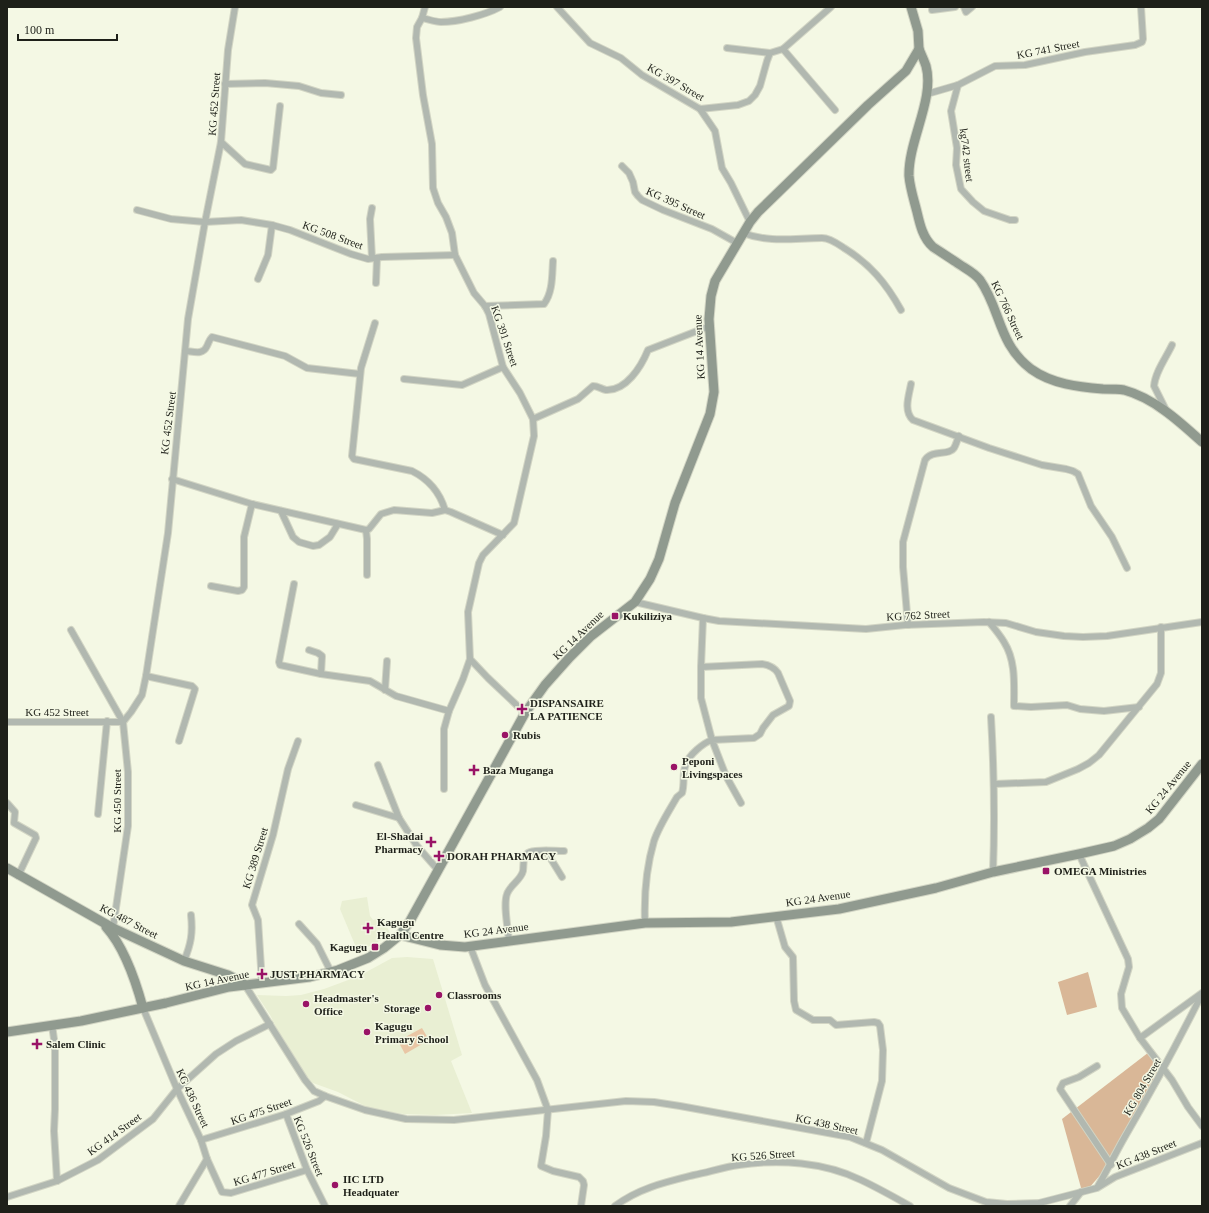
<svg xmlns="http://www.w3.org/2000/svg" width="1209" height="1213" font-family="Georgia,serif">
<rect width="100%" height="100%" fill="#f4f8e4"/>
<g fill="#e9efd3">
<path d="M367 897 370 916 373 920 382 917 391 935 358 952 340 909 342 901Z"/>
<path d="M407 957 433 959 462 1055 451 1061 472 1113 435 1115 404 1114 369 1108 338 1092 313 1083 306 1076 297 1060 281 1037 270 1015 257 995 286 996 301 995 324 989 359 976 392 958Z"/>
</g>
<path fill="#e9c6a5" d="M422 1028 429 1040 405 1054 398 1041Z"/>
<g fill="#d9b797">
<path d="M1088 972 1097 1007 1067 1015 1058 982Z"/>
<path d="M1153 1049 1167 1069 1120 1152 1083 1195 1062 1119Z"/>
</g>
<g fill="none" stroke-linecap="round" stroke-linejoin="round">
<defs>
<g id="street">
<path d="M425 7 422 18 417 27 416 38 423 95 432 144 433 188 438 203 446 217 452 233 455 255 474 293 485 306 489 314 503 367 520 393 533 419 534 436 514 523 483 555 479 563 468 612 470 659 488 678 525 713"/>
<path d="M557 7 590 43 621 58 642 75 700 109 738 105 749 101 755 95 760 86 767 61 770 53 783 49 831 7"/>
<path d="M964 7 966 12 972 7"/>
<path d="M932 10 955 7"/>
<path d="M422 18C428 19 434 22 441 22 458 22 485 15 500 7"/>
<path d="M727 48 770 53"/>
<path d="M783 49 835 110"/>
<path d="M225 84 265 83 299 86 321 93 341 95"/>
<path d="M958 85 951 111 957 148 956 165 961 189 973 202 984 211 1010 220H1015"/>
<path d="M927 94 958 85 995 66 1025 65 1085 52 1135 45 1142 42 1143 39 1141 7"/>
<path d="M700 109 715 131 722 168 731 183 750 222"/>
<path d="M221 142 245 164 271 170 273 168 280 106"/>
<path d="M622 166 629 173 633 182 635 192 638 196 642 200 663 210 712 229 737 243"/>
<path d="M137 210 171 219 205 222 241 220 272 225 290 230 351 254 368 259 382 257 455 255"/>
<path d="M743 233C769 243 795 238 822 238 830 238 838 244 844 248 870 264 886 283 901 310"/>
<path d="M372 258 370 219 372 208"/>
<path d="M258 279 268 255 272 225"/>
<path d="M376 283 377 258"/>
<path d="M485 306 544 304C553 292 552 275 553 261"/>
<path d="M375 323 361 368 352 456 354 459 412 471C428 479 440 493 445 510"/>
<path d="M186 351C195 352 203 355 207 346 209 342 209 340 212 337L285 356 307 368 360 374"/>
<path d="M404 379 462 385 503 367"/>
<path d="M911 384C909 395 903 411 913 420L989 448 1042 465 1066 469 1073 471 1078 474 1091 506 1112 537 1127 568"/>
<path d="M1166 410 1154 386C1155 372 1166 358 1172 345"/>
<path d="M533 419 578 399 593 386C598 386 601 389 606 390 626 391 641 367 648 350L710 326"/>
<path d="M172 479 252 504 366 530 369 529 381 514 394 510 432 513 445 510 451 512 503 535"/>
<path d="M281 511 293 537 299 542 313 546 319 545 330 537 338 524"/>
<path d="M366 530 367 539V575"/>
<path d="M294 584 279 662 280 665 321 674 370 681 396 696 449 711"/>
<path d="M211 586 238 591 242 590 244 587V537L252 504"/>
<path d="M635 602 703 618 719 621 866 629 905 625 984 622 1006 623 1036 632 1064 636 1083 637 1107 636 1202 622"/>
<path d="M989 622C994 628 1000 635 1004 642 1016 661 1014 684 1014 706L1031 707 1067 705 1080 709 1104 711 1139 707"/>
<path d="M908 625 903 567V542L925 460C932 449 949 456 954 448 956 445 957 440 959 436"/>
<path d="M71 630 123 722 128 772V826L113 928"/>
<path d="M309 650 318 653 322 656 321 674"/>
<path d="M701 667 762 664C769 665 774 667 778 673L790 701 789 706 773 715 763 728 760 734 754 738 712 740 726 776 741 803"/>
<path d="M146 676 192 686 195 689 179 741"/>
<path d="M385 690 387 661"/>
<path d="M991 717C994 769 995 820 993 872"/>
<path d="M7 722H123L131 712 142 695 146 676 168 533 188 319 205 222 221 142 228 50 235 7"/>
<path d="M378 765 399 818 417 846 438 870"/>
<path d="M994 784 1046 782 1078 769 1089 763 1099 755 1157 684 1161 673V627"/>
<path d="M444 789V729L449 711 463 679 470 659"/>
<path d="M7 803 15 812 14 823 35 835 36 838 18 876"/>
<path d="M356 805 399 818"/>
<path d="M98 814 107 721"/>
<path d="M546 851 562 877"/>
<path d="M1079 854 1128 959 1129 967 1121 994 1122 1008 1140 1038 1172 1080 1188 1107 1202 1126"/>
<path d="M776 916 785 947 793 957 794 1001 796 1010 813 1020H830L836 1025 874 1022 878 1023 880 1026 883 1050 882 1081 866 1143"/>
<path d="M645 923C644 896 646 868 654 841 659 826 669 811 677 797L682 793C685 784 682 772 686 764 689 755 703 743 712 740L701 698V667L703 618"/>
<path d="M299 924 317 944 331 972"/>
<path d="M509 941C508 928 503 905 507 894 510 885 521 880 523 871 524 864 522 855 530 852 538 849 555 851 564 851"/>
<path d="M470 946 485 985 537 1080 548 1110 546 1136 541 1166 553 1171 579 1177 583 1181 584 1185 581 1206"/>
<path d="M184 961C191 944 193 933 191 915"/>
<path d="M262 983 258 920 252 905 273 835 288 769 298 741"/>
<path d="M245 985 305 1080 314 1091 325 1096 365 1110 406 1119 454 1120 626 1101 654 1102 680 1106 850 1137 882 1150 949 1188 986 1202 1007 1204 1039 1203 1097 1188 1115 1177 1202 1143"/>
<path d="M143 1008 177 1089 201 1140 207 1159 222 1192 231 1193 307 1170"/>
<path d="M52 1025 55 1046V1109L54 1131 57 1181"/>
<path d="M1140 1038 1202 993"/>
<path d="M1097 1066 1079 1077 1063 1083 1060 1089 1111 1165"/>
<path d="M286 1114 307 1170 325 1206"/>
<path d="M201 1140 286 1114 319 1101 325 1096"/>
<path d="M1098 1186C1107 1171 1114 1156 1123 1140 1151 1092 1177 1044 1202 994"/>
<path d="M7 1197 57 1181 98 1160 153 1119 177 1089 216 1054 236 1041 270 1024"/>
<path d="M179 1206 207 1159"/>
<path d="M615 1206C639 1188 666 1182 694 1175 709 1172 724 1167 739 1165 779 1159 824 1162 861 1180 878 1188 894 1197 910 1206"/>
<path d="M1070 1206 1081 1192"/>
</g>
<g id="secondary">
<path d="M919 49C921 54 924 60 926 66 935 99 908 141 909 176 910 188 914 200 917 212 920 225 923 238 933 247 941 252 948 257 956 262 964 268 974 272 980 280 1001 310 998 344 1031 369 1052 384 1078 387 1103 389 1110 389 1118 389 1124 390 1154 398 1180 422 1202 442"/>
<path d="M7 868 113 928 184 961 228 975 238 980 245 985"/>
<path d="M106 927C124 947 136 982 143 1008"/>
<path d="M400 935 440 945 465 947 645 923 731 922 839 909 936 888 993 872 1079 854 1114 846 1130 839 1148 828 1159 819 1202 764"/>
<path d="M7 1032 81 1021 166 1003 229 987 310 977 338 970 368 958 384 948 400 935 410 921 525 713 545 685 570 657 590 637 635 602 650 579 659 559 675 503 710 414 714 392 709 319 711 296 715 281 750 222 758 212 868 105 906 71 919 49 918 31 911 7"/>
</g>
</defs>
<use href="#street" stroke="#d2d5c4" stroke-width="8"/>
<use href="#secondary" stroke="#d2d5c4" stroke-width="11"/>
<use href="#street" stroke="#b1b8b0" stroke-width="6"/>
<use href="#secondary" stroke="#909a8f" stroke-width="9"/>
</g>
<g fill="#991366" stroke="#f4f8e4" stroke-width="1.5">
<rect x="611" y="612" width="8" height="8" rx="2"/>
<path d="M520 703h4v4h4v4h-4v4h-4v-4h-4v-4h4z"/>
<circle cx="505" cy="735" r="4"/>
<circle cx="674" cy="767" r="4"/>
<path d="M472 764h4v4h4v4h-4v4h-4v-4h-4v-4h4z"/>
<path d="M429 836h4v4h4v4h-4v4h-4v-4h-4v-4h4z"/>
<path d="M437 850h4v4h4v4h-4v4h-4v-4h-4v-4h4z"/>
<rect x="1042" y="867" width="8" height="8" rx="2"/>
<path d="M366 922h4v4h4v4h-4v4h-4v-4h-4v-4h4z"/>
<rect x="371" y="943" width="8" height="8" rx="2"/>
<path d="M260 968h4v4h4v4h-4v4h-4v-4h-4v-4h4z"/>
<circle cx="439" cy="995" r="4"/>
<circle cx="306" cy="1004" r="4"/>
<circle cx="428" cy="1008" r="4"/>
<circle cx="367" cy="1032" r="4"/>
<path d="M35 1038h4v4h4v4h-4v4h-4v-4h-4v-4h4z"/>
<circle cx="335" cy="1185" r="4"/>
</g>
<g text-anchor="middle" stroke-width="3" stroke-linejoin="round" paint-order="stroke">
<g font-size="11" fill="#1e2019" stroke="#f4f8e4">
<text transform="translate(1048 49) rotate(-11)" y="4">KG 741 Street</text>
<text transform="translate(676 82) rotate(30)" y="4">KG 397 Street</text>
<text transform="translate(214 104) rotate(-86)" y="4">KG 452 Street</text>
<text transform="translate(967 155) rotate(83)" y="4">kg742 street</text>
<text transform="translate(676 203) rotate(24)" y="4">KG 395 Street</text>
<text transform="translate(333 235) rotate(20)" y="4">KG 508 Street</text>
<text transform="translate(1008 310) rotate(65)" y="4">KG 766 Street</text>
<text transform="translate(505 336) rotate(71)" y="4">KG 391 Street</text>
<text transform="translate(699 347) rotate(-93)" y="4">KG 14 Avenue</text>
<text transform="translate(168 423) rotate(-83)" y="4">KG 452 Street</text>
<text transform="translate(918 615) rotate(-3)" y="4">KG 762 Street</text>
<text transform="translate(578 635) rotate(-44)" y="4">KG 14 Avenue</text>
<text x="57" y="716">KG 452 Street</text>
<text transform="translate(1168 787) rotate(-51)" y="4">KG 24 Avenue</text>
<text transform="translate(117 801) rotate(-90)" y="4">KG 450 Street</text>
<text transform="translate(255 858) rotate(-73)" y="4">KG 389 Street</text>
<text transform="translate(818 898) rotate(-8)" y="4">KG 24 Avenue</text>
<text transform="translate(129 921) rotate(27)" y="4">KG 487 Street</text>
<text transform="translate(496 930) rotate(-7)" y="4">KG 24 Avenue</text>
<text transform="translate(217 980) rotate(-12)" y="4">KG 14 Avenue</text>
<text transform="translate(1142 1087) rotate(-60)" y="4">KG 804 Street</text>
<text transform="translate(193 1098) rotate(65)" y="4">KG 436 Street</text>
<text transform="translate(261 1111) rotate(-19)" y="4">KG 475 Street</text>
<text transform="translate(827 1124) rotate(12)" y="4">KG 438 Street</text>
<text transform="translate(114 1134) rotate(-36)" y="4">KG 414 Street</text>
<text transform="translate(309 1146) rotate(68)" y="4">KG 526 Street</text>
<text transform="translate(1146 1154) rotate(-22)" y="4">KG 438 Street</text>
<text transform="translate(763 1155) rotate(-4)" y="4">KG 526 Street</text>
<text transform="translate(264 1173) rotate(-17)" y="4">KG 477 Street</text>
</g>
<g font-size="11" font-weight="bold" fill="#1e2019" stroke="#f4f8e4" text-anchor="start">
<text x="623" y="620">Kukiliziya</text>
<text x="530" y="707">DISPANSAIRE<tspan x="530" dy="13">LA PATIENCE</tspan></text>
<text x="513" y="739">Rubis</text>
<text x="682" y="765">Peponi<tspan x="682" dy="13">Livingspaces</tspan></text>
<text x="483" y="774">Baza Muganga</text>
<text x="423" y="840" text-anchor="end">El-Shadai<tspan x="423" dy="13">Pharmacy</tspan></text>
<text x="447" y="860">DORAH PHARMACY</text>
<text x="1054" y="875">OMEGA Ministries</text>
<text x="377" y="926">Kagugu<tspan x="377" dy="13">Health Centre</tspan></text>
<text x="367" y="951" text-anchor="end">Kagugu</text>
<text x="270" y="978">JUST PHARMACY</text>
<text x="447" y="999">Classrooms</text>
<text x="314" y="1002">Headmaster's<tspan x="314" dy="13">Office</tspan></text>
<text x="420" y="1012" text-anchor="end">Storage</text>
<text x="375" y="1030">Kagugu<tspan x="375" dy="13">Primary School</tspan></text>
<text x="46" y="1048">Salem Clinic</text>
<text x="343" y="1183">IIC LTD<tspan x="343" dy="13">Headquater</tspan></text>
</g>
</g>
<rect width="1209" height="1213" fill="none" stroke="#1e2019" stroke-width="16"/>
<path d="M18 34v6h99v-6" fill="none" stroke="#1e2019" stroke-width="2"/>
<text x="24" y="34" font-size="12" fill="#1e2019" stroke="#f4f8e4" stroke-width="3" paint-order="stroke">100 m</text>
</svg>
